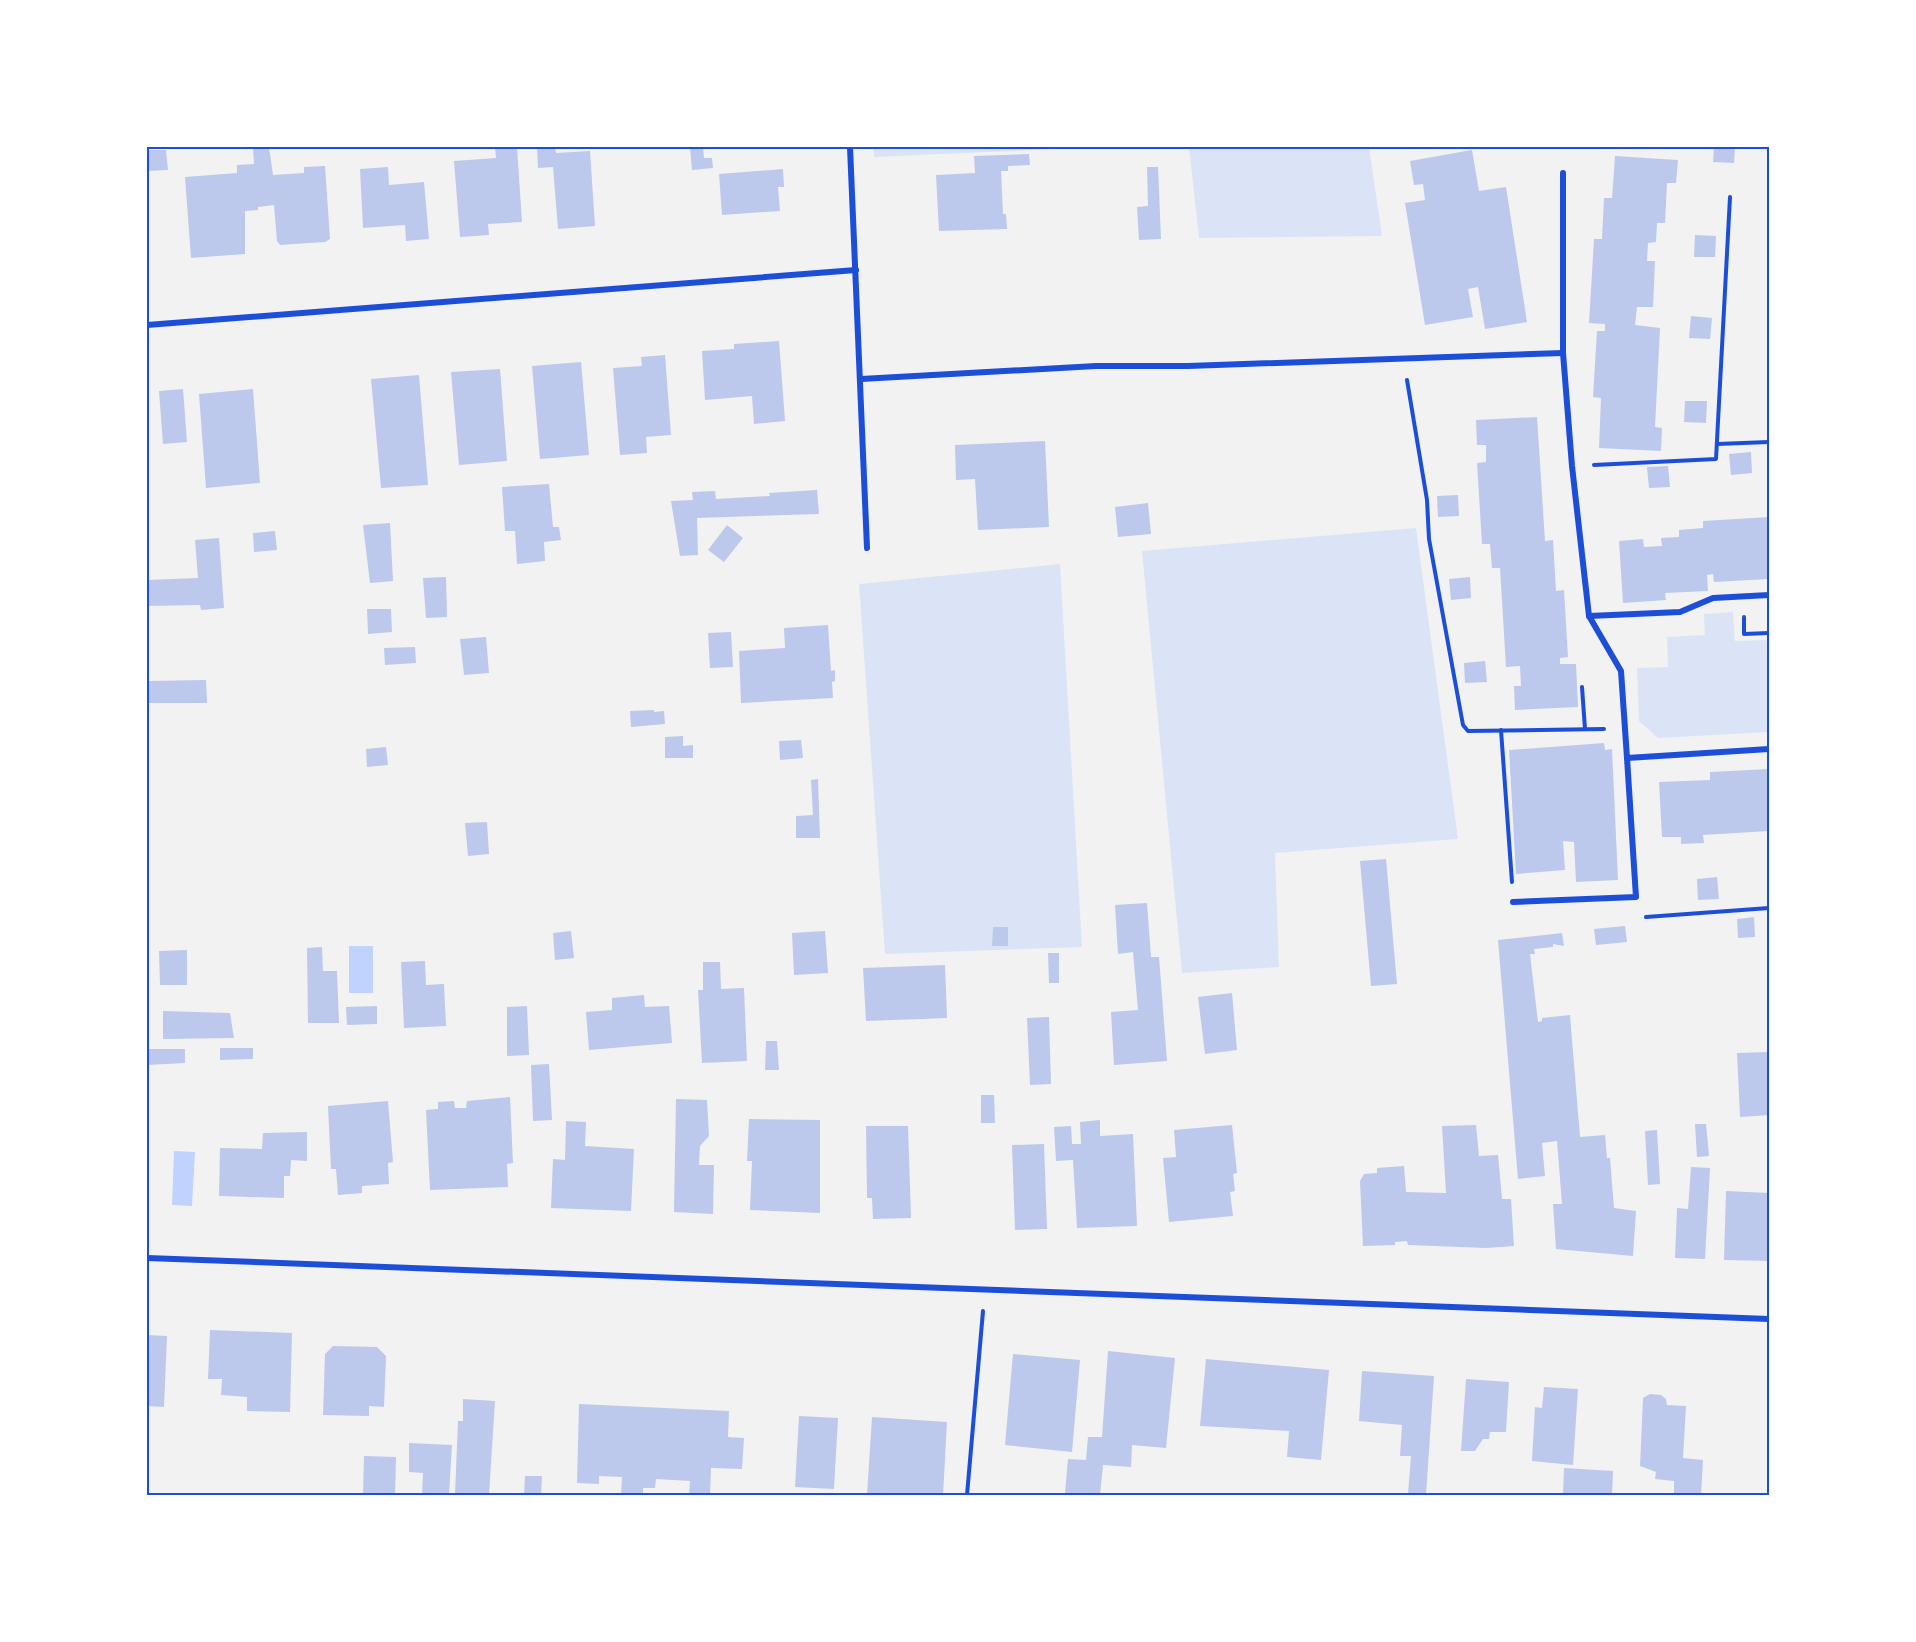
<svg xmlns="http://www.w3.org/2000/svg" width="1916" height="1642" font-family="Karla,sans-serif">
<rect width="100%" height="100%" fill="#f2f2f2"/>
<g fill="#dbe4f7">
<path d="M874 147H1101L874 157Z"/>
<path d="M1189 147H1369L1382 236 1199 238Z"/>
<path d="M1416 528 1458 839 1275 853 1279 967 1182 973 1142 551Z"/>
<path d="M1060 564 1082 947 885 954 859 584Z"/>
<path d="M1733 612 1735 641 1769 640V732L1658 738 1639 721 1637 668 1668 667 1667 637 1705 635 1704 614Z"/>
</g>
<g fill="#bfd3fe">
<rect x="349" y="946" width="24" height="47"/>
<path d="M174 1151 195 1152 192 1206 172 1205Z"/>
</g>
<g fill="#bdc9ec">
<path d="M259 147H269L273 175 304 173V167L325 166 330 239 325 242 280 245 277 241 274 205 258 207V210L245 211V254L191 258 185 177 237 173V165L254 164 253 148Z"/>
<path d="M495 147H517L522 222 488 224 489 235 460 237 454 161 496 158Z"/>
<path d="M537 147H555L556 153 590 151 595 226 558 229 553 167 538 168Z"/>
<path d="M690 147H703L704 158H712L713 168 692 170Z"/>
<path d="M1714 147H1735L1734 163 1713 162Z"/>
<path d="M147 150H166L168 170 147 171Z"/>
<path d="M1472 150 1479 191 1506 187 1527 322 1485 329 1478 287 1468 289 1473 317 1425 325 1405 203 1425 200 1423 184 1414 185 1410 161Z"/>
<path d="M1029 154 1030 165 1008 166V171H1001L1003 214H1006L1007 229 939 231 936 175 975 173 974 156Z"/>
<path d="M1615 156 1678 160 1676 183H1667L1665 223H1657L1656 242 1648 243 1647 261H1655L1653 307H1637L1635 325 1660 328 1655 427 1662 428 1661 451 1599 448 1601 398 1593 397 1597 331H1605V324L1589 323 1594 239H1602L1604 198H1612Z"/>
<path d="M388 167 389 185 424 182 429 239 406 241 405 225 363 228 360 169Z"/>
<path d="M1147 167H1158L1161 239 1139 240 1137 207 1148 206Z"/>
<path d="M783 169 784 187H778L780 211 722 215 719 174Z"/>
<path d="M1695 235 1716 236 1715 257H1694Z"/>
<path d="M1691 316 1712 318 1710 339 1689 338Z"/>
<path d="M779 341 785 421 754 424 752 396 705 400 702 351 734 349V344Z"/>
<path d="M665 355 671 435 646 437 647 453 620 455 613 368 642 366 641 357Z"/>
<path d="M581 362 589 455 540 459 532 366Z"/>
<path d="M500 369 507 461 459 465 451 372Z"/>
<path d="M419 375 428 485 381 488 371 379Z"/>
<path d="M183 389 187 442 163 444 159 391Z"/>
<path d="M253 389 260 483 206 488 199 394Z"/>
<path d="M1685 401H1707L1706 423 1684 422Z"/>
<path d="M1537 417 1545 541 1553 540 1556 591 1564 590 1568 657 1560 658V664H1576L1578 707 1515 710 1514 686H1521L1520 666 1506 667 1500 568H1492L1490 544H1482L1477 463 1486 462V445H1477L1476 420Z"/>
<path d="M1045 441 1049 527 978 530 975 479 956 480 955 445Z"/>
<path d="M1751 452 1752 473 1731 475 1729 454Z"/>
<path d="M1668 466 1670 487 1649 488 1647 467Z"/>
<path d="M549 484 553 527H559L561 540 544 542 545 561 517 564 515 531H505L502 487Z"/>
<path d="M817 490 819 514 697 518 698 555 680 556 671 501 693 500 692 492 715 491 716 499 770 496 769 493Z"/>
<path d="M1458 495 1459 516 1438 517 1437 496Z"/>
<path d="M1148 503 1151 534 1118 537 1115 507Z"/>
<path d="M1769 517V579L1714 582 1713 574 1707 575 1708 591 1665 593 1666 600 1623 603 1619 541 1643 539 1644 547 1662 546 1661 538 1679 537V530L1703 528V521Z"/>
<path d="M390 523 393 581 370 583 363 525Z"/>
<path d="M727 525 743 538 724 562 708 550Z"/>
<path d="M275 531 277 550 254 552 253 533Z"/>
<path d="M219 538 224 608 201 610 200 605 147 606V580L198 578 195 540Z"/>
<path d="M446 577 447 617 426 618 423 578Z"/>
<path d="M1470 577 1471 598 1451 600 1449 579Z"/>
<path d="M367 609H391L392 632 368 634Z"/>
<path d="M828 625 831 671 835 670V681L832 682 833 698 741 703 739 651 785 648 784 628Z"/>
<path d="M731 632 733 667 710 668 708 633Z"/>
<path d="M486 637 489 673 464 675 460 639Z"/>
<path d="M415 647 416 663 385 665 384 648Z"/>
<path d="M1485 661 1487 682 1465 683 1464 663Z"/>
<path d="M206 680 207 703H149V681Z"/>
<path d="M654 710V712L664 711 665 724 631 727 630 711Z"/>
<path d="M683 736V746L693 745V758H665V737Z"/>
<path d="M801 740 803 758 780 760 779 741Z"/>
<path d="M1604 743 1605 750 1612 749 1618 880 1576 882 1574 842 1563 841 1565 870 1516 874 1509 750Z"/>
<path d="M386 747 388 765 367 767 366 749Z"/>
<path d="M1769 769V831L1703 835 1704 843 1681 844V837H1662L1659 782 1710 780V772Z"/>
<path d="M818 779 820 838H796V816L813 815 811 780Z"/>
<path d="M487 822 489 854 468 856 465 823Z"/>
<path d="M1386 859 1397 984 1371 986 1360 861Z"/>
<path d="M1717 877 1719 899 1698 900 1697 879Z"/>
<path d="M1147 903 1151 957H1159L1167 1061 1114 1065 1111 1012 1138 1010 1133 952 1118 954 1115 905Z"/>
<path d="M1754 917 1755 937 1738 938 1737 919Z"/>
<path d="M1625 926 1627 942 1596 945 1594 929Z"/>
<path d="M993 927H1008V946H992Z"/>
<path d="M571 931 574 958 555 960 553 933Z"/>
<path d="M825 931 828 973 794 975 792 933Z"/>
<path d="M1562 933 1564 946 1553 944V947L1534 949 1535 954H1530L1538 1022 1542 1021V1018L1570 1015 1580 1137 1605 1135 1607 1158H1610L1614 1208 1636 1211 1633 1256 1556 1249 1553 1204H1562L1557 1141 1542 1143 1545 1176 1518 1179 1498 940Z"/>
<path d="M322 947 323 971H337L339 1023H308L307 948Z"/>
<path d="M187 950V985H160L159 951Z"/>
<path d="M1048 953H1059V983H1049Z"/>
<path d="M425 961 426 985 444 984 446 1026 404 1028 401 962Z"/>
<path d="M703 962H720L721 989 744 988 747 1061 702 1063 698 990H703Z"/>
<path d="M945 965 947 1018 866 1021 863 968Z"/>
<path d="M1232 993 1237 1050 1205 1054 1198 997Z"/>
<path d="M644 995 645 1007 669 1006 672 1043 589 1050 586 1012 612 1010V998Z"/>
<path d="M377 1006V1024L347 1025 346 1007Z"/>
<path d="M527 1006 529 1055 507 1056V1007Z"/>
<path d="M163 1011 230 1013 234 1038 163 1039Z"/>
<path d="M1049 1017 1051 1084 1030 1085 1027 1018Z"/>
<path d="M766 1041H777L779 1070H765Z"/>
<path d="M220 1048H253V1059L220 1060Z"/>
<path d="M147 1049H185V1063L147 1065Z"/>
<path d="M1769 1052V1115L1740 1117 1737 1053Z"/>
<path d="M549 1064 552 1120 533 1121 531 1065Z"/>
<path d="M981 1095H994L995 1123H981Z"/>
<path d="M510 1097 513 1163 507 1164 508 1187 430 1190 426 1110 438 1109V1102L454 1101 455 1108H466L467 1101Z"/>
<path d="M676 1099 707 1100 709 1136 700 1146 699 1165H714L713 1214 674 1212Z"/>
<path d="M388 1101 393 1162 388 1163 389 1184 362 1186V1193L338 1195 336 1169H331L328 1106Z"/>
<path d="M749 1119 820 1120V1213L750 1210 752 1161H747Z"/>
<path d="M1100 1120V1136L1133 1134 1137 1226 1077 1228 1073 1160 1056 1161 1054 1127 1071 1126 1072 1144H1081L1080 1122Z"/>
<path d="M566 1121 586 1122 585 1146 634 1149 631 1211 551 1208 553 1159 565 1160Z"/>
<path d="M1695 1124H1706L1709 1156 1697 1157Z"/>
<path d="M1232 1125 1237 1173 1233 1174 1235 1191 1230 1192 1233 1216 1169 1222 1163 1158 1176 1157 1174 1130Z"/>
<path d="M1476 1125 1479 1156 1498 1155 1502 1199H1511L1514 1246 1486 1248 1408 1245 1407 1241 1395 1242V1245L1363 1246 1360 1181 1364 1174 1377 1173V1168L1404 1166 1406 1192 1446 1193 1442 1126Z"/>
<path d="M866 1126H908L911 1218 873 1219 872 1198H867Z"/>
<path d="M1657 1130 1660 1184 1648 1185 1645 1131Z"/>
<path d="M307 1132V1161L291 1160 290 1176H284V1198L219 1196 220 1148 262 1149 263 1133Z"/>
<path d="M1044 1144 1047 1229 1015 1230 1012 1145Z"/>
<path d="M1691 1167 1710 1168 1705 1259 1675 1258 1677 1208 1688 1209Z"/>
<path d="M1726 1191 1769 1193V1261L1724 1260Z"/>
<path d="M210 1330 292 1333 290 1412 247 1411V1397L221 1395 222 1379H208Z"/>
<path d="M147 1335 167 1336 164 1407 147 1406Z"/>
<path d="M333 1346 377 1347 386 1356 384 1407 369 1406V1416L323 1415 325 1354Z"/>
<path d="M1108 1351 1175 1358 1166 1448 1132 1445 1131 1467 1103 1465 1100 1495 1065 1493 1068 1459 1086 1460 1088 1437H1102Z"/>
<path d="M1013 1354 1080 1360 1072 1452 1005 1445Z"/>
<path d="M1206 1359 1329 1370 1321 1460 1287 1457 1289 1431 1200 1426Z"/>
<path d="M1362 1371 1434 1376 1426 1495 1408 1494 1411 1456H1400L1402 1425 1359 1421Z"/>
<path d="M1466 1379 1509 1382 1506 1432H1490L1489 1439H1483L1475 1451H1461Z"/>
<path d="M1544 1387 1578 1389 1573 1465 1532 1461 1535 1407 1542 1408Z"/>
<path d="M1650 1394 1661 1395 1666 1399 1667 1405 1686 1406 1683 1458 1703 1460 1701 1495H1674V1481L1655 1479 1656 1472 1640 1466 1643 1398Z"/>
<path d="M463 1399 495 1401 489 1495 455 1494 458 1421H463Z"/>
<path d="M579 1404 729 1411 728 1437 744 1438 742 1469 711 1468 710 1495H689L690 1481 656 1479 655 1488H643V1495H621L622 1477 599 1476V1484L577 1483Z"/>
<path d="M799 1416 838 1418 834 1489 795 1487Z"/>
<path d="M872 1417 947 1422 943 1495H867Z"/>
<path d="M409 1443 452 1445 449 1495H422L423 1473 409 1472Z"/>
<path d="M364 1456 396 1457 395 1495H363Z"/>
<path d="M1564 1468 1613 1471 1612 1495H1563Z"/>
<path d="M525 1476H542L541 1495H524Z"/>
</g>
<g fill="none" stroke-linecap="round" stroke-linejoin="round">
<g stroke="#1d4ed8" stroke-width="4">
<path d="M1407 380 1427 500 1429 539 1463 725 1468 731 1604 729"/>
<path d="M1717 444 1769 442"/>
<path d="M1594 465 1716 459 1730 197"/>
<path d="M1744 617V634L1769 633"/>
<path d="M1582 687 1585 729"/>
<path d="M1501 730 1512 882"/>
<path d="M1646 917 1769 908"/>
<path d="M967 1495 983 1311"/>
</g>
<g stroke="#1d4ed8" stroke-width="6">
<path d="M850 147 867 548"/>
<path d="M1563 173V353L1572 466 1589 616 1621 671 1627 758 1769 749"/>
<path d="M147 325 856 270"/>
<path d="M861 379 1096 366H1188L1563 353"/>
<path d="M1589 616 1680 612 1713 598 1769 595"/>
<path d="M1513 902 1636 897 1627 758"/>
<path d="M147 1258 1769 1319"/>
</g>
</g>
<rect width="1916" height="1642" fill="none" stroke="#ffffff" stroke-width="297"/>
<rect x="148" y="148" width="1620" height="1346" fill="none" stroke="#1d4ed8" stroke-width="2"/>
</svg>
